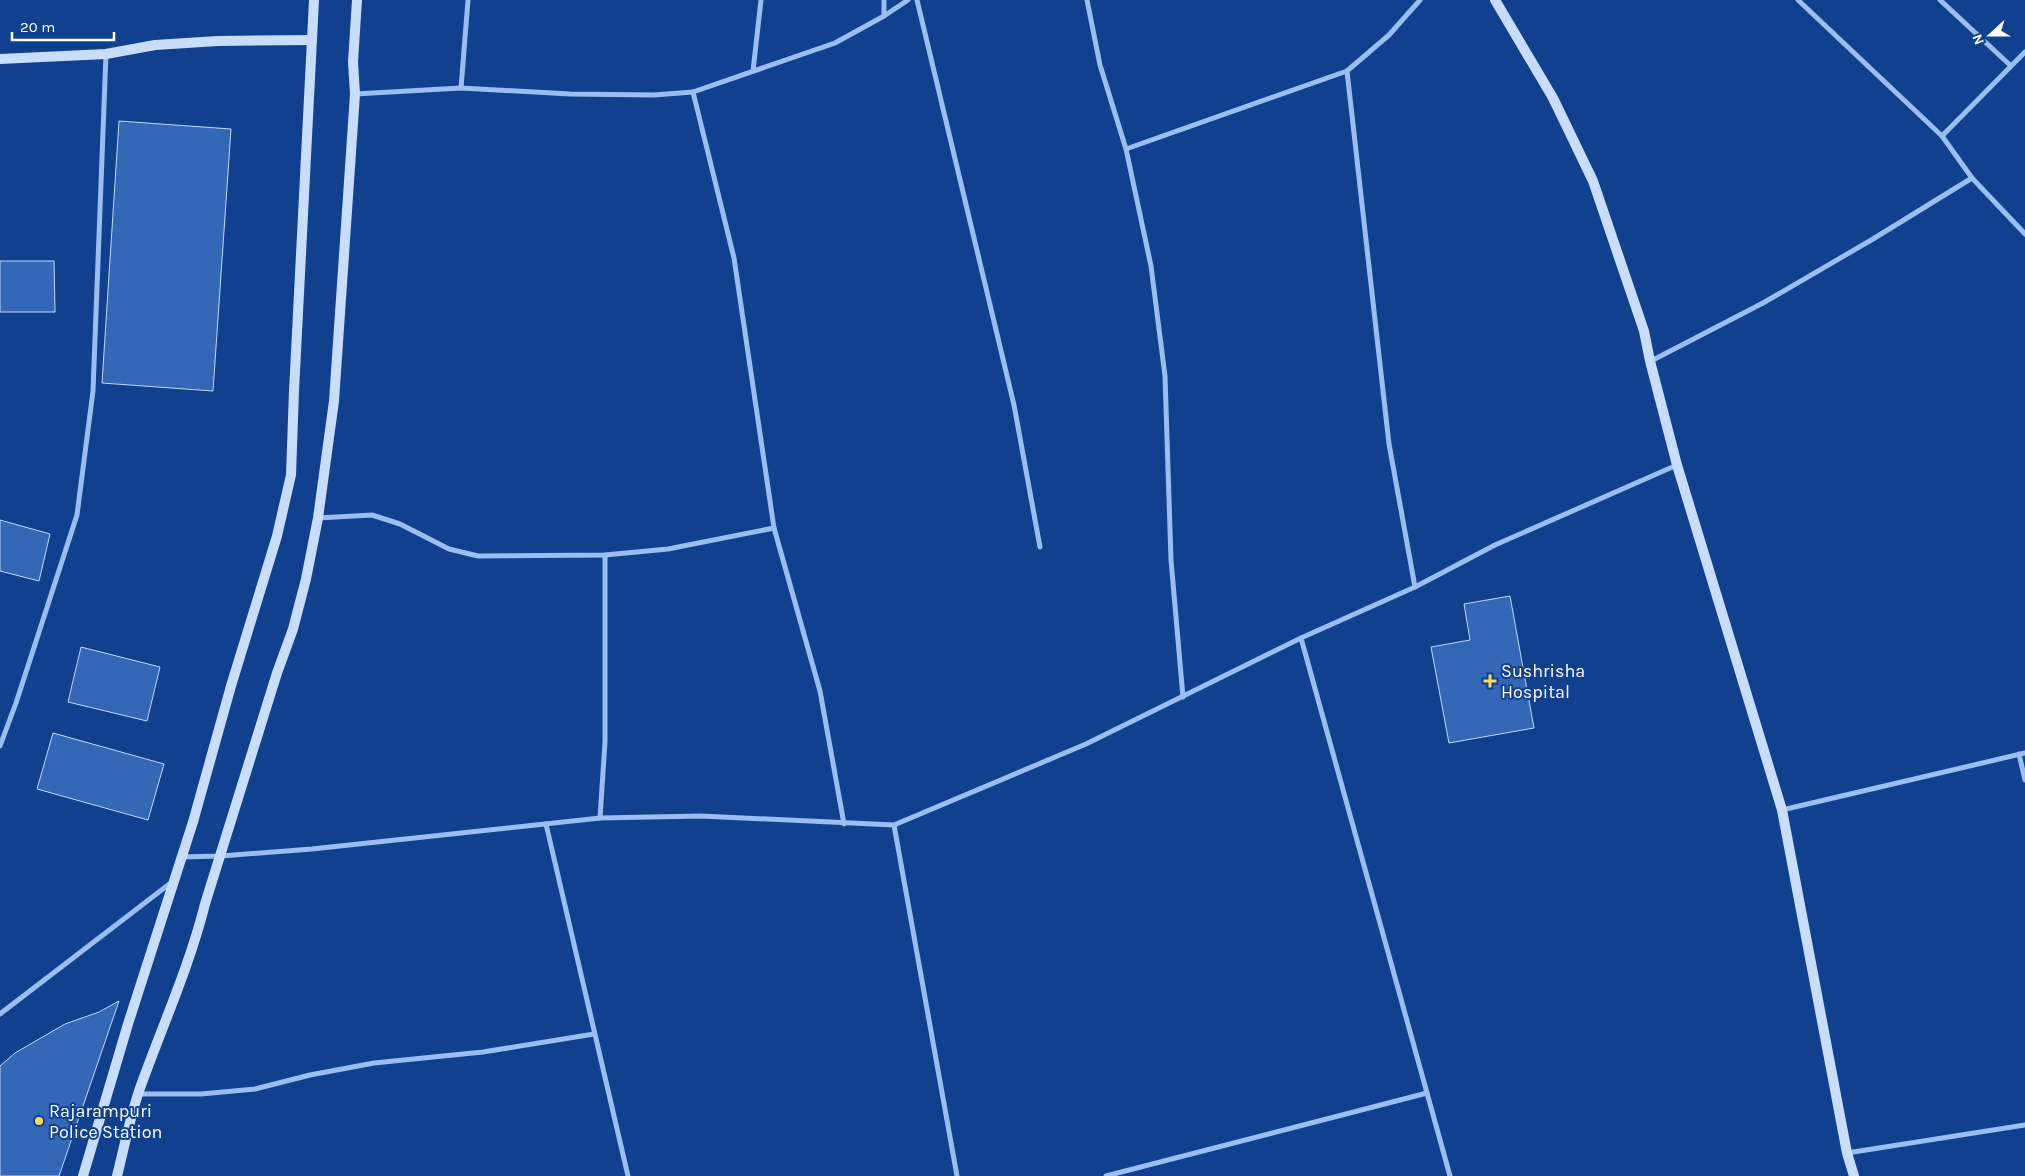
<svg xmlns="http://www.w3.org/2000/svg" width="2025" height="1176" viewBox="0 0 2025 1176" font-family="Karla,sans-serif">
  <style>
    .building { fill: #3467b5; stroke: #c1d9fd }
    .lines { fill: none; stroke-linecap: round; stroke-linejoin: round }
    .street { stroke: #9abdf2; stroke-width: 5 }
    .secondary { stroke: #c8dcfc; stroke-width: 10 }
    .poi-dot { fill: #ffd95b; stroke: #11418e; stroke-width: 2 }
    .labels { text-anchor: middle; stroke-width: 4; stroke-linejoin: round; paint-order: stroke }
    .poi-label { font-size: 18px; fill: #fff; stroke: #11418e; text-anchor: start }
  </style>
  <rect width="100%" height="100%" fill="#11418e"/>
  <g class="building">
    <path d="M119 121 231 129 213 391 102 383Z"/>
    <path d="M0 261H54L55 312H0Z"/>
    <path d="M0 520 50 534 39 581 0 571Z"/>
    <path d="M1510 596 1534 728 1449 743 1431 647 1470 640 1464 604Z"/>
    <path d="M81 647 160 667 147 721 68 702Z"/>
    <path d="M53 733 164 764 148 820 37 789Z"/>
    <path d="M119 1001 59 1176H0V1066L15 1053 65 1024 99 1012Z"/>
  </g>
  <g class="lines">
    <g class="street">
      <path d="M917 0 1014 405 1040 547"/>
      <path d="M1087 0 1100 65 1126 149 1151 266 1165 376 1171 560 1183 697"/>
      <path d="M1798 0 1942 136 1972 178 2025 234"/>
      <path d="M1940 0 2011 66"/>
      <path d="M884 16V0"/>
      <path d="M753 71 761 0"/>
      <path d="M1347 71 1389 444 1415 587"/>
      <path d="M461 88 468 0"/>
      <path d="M693 92 734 258 774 528 820 691 844 824"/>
      <path d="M355 94 461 88 570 94 654 95 693 92 835 43 884 16 908 0"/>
      <path d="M1942 136 2025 52"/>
      <path d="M1126 149 1347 71 1389 35 1420 0"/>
      <path d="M1651 361 1763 303 1873 239 1972 178"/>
      <path d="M318 518 372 515 400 524 449 549 478 556 605 555 668 549 774 528"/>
      <path d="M1301 638 1450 1176"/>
      <path d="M0 746 16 703 77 515 93 391 106 54"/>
      <path d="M2019 754 2025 780"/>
      <path d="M1782 810 2025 753"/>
      <path d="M600 818 605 742V555"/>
      <path d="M546 824 628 1176"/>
      <path d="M894 825 957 1176"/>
      <path d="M182 857 221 856 312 849 600 818 701 816 894 825 1086 744 1301 638 1415 587 1495 545 1677 465"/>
      <path d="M0 1014 172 882"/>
      <path d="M138 1094H201L255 1089 310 1075 374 1063 483 1052 594 1034"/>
      <path d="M1847 1153 2025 1125"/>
      <path d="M1106 1176 1427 1093"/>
    </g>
    <g class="secondary">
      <path d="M1495 0 1553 98 1593 181 1644 331 1650 361 1677 465 1782 810 1847 1153 1854 1176"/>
      <path d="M0 59 106 54 155 45 218 41 312 40"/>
      <path d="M83 1176 128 1024 193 822 231 686 277 536 291 475 294 391 314 0"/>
      <path d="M117 1176C124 1148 130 1118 139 1091 161 1029 189 968 205 904L277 673 293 629 306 579 318 518 334 401 355 94 353 62 357 0"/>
    </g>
  </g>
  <g class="poi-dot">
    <path d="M1487.5 673.5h5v5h5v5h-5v5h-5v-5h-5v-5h5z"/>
    <circle cx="39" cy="1121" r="5"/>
  </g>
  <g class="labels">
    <g class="poi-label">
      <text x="1501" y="677">Sushrisha<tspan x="1501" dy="21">Hospital</tspan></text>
      <text x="49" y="1117">Rajarampuri<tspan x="49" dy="21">Police Station</tspan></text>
    </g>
  </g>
  <g transform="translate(1990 35) rotate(249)" stroke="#11418e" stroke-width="4" paint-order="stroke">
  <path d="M0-4L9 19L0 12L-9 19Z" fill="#ffffff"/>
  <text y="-8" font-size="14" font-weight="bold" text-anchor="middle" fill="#ffffff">N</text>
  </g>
  <path d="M12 32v8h102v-8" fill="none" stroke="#ffffff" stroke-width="2.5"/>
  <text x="20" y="32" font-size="15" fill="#ffffff" stroke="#11418e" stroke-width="4" paint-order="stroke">20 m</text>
</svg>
